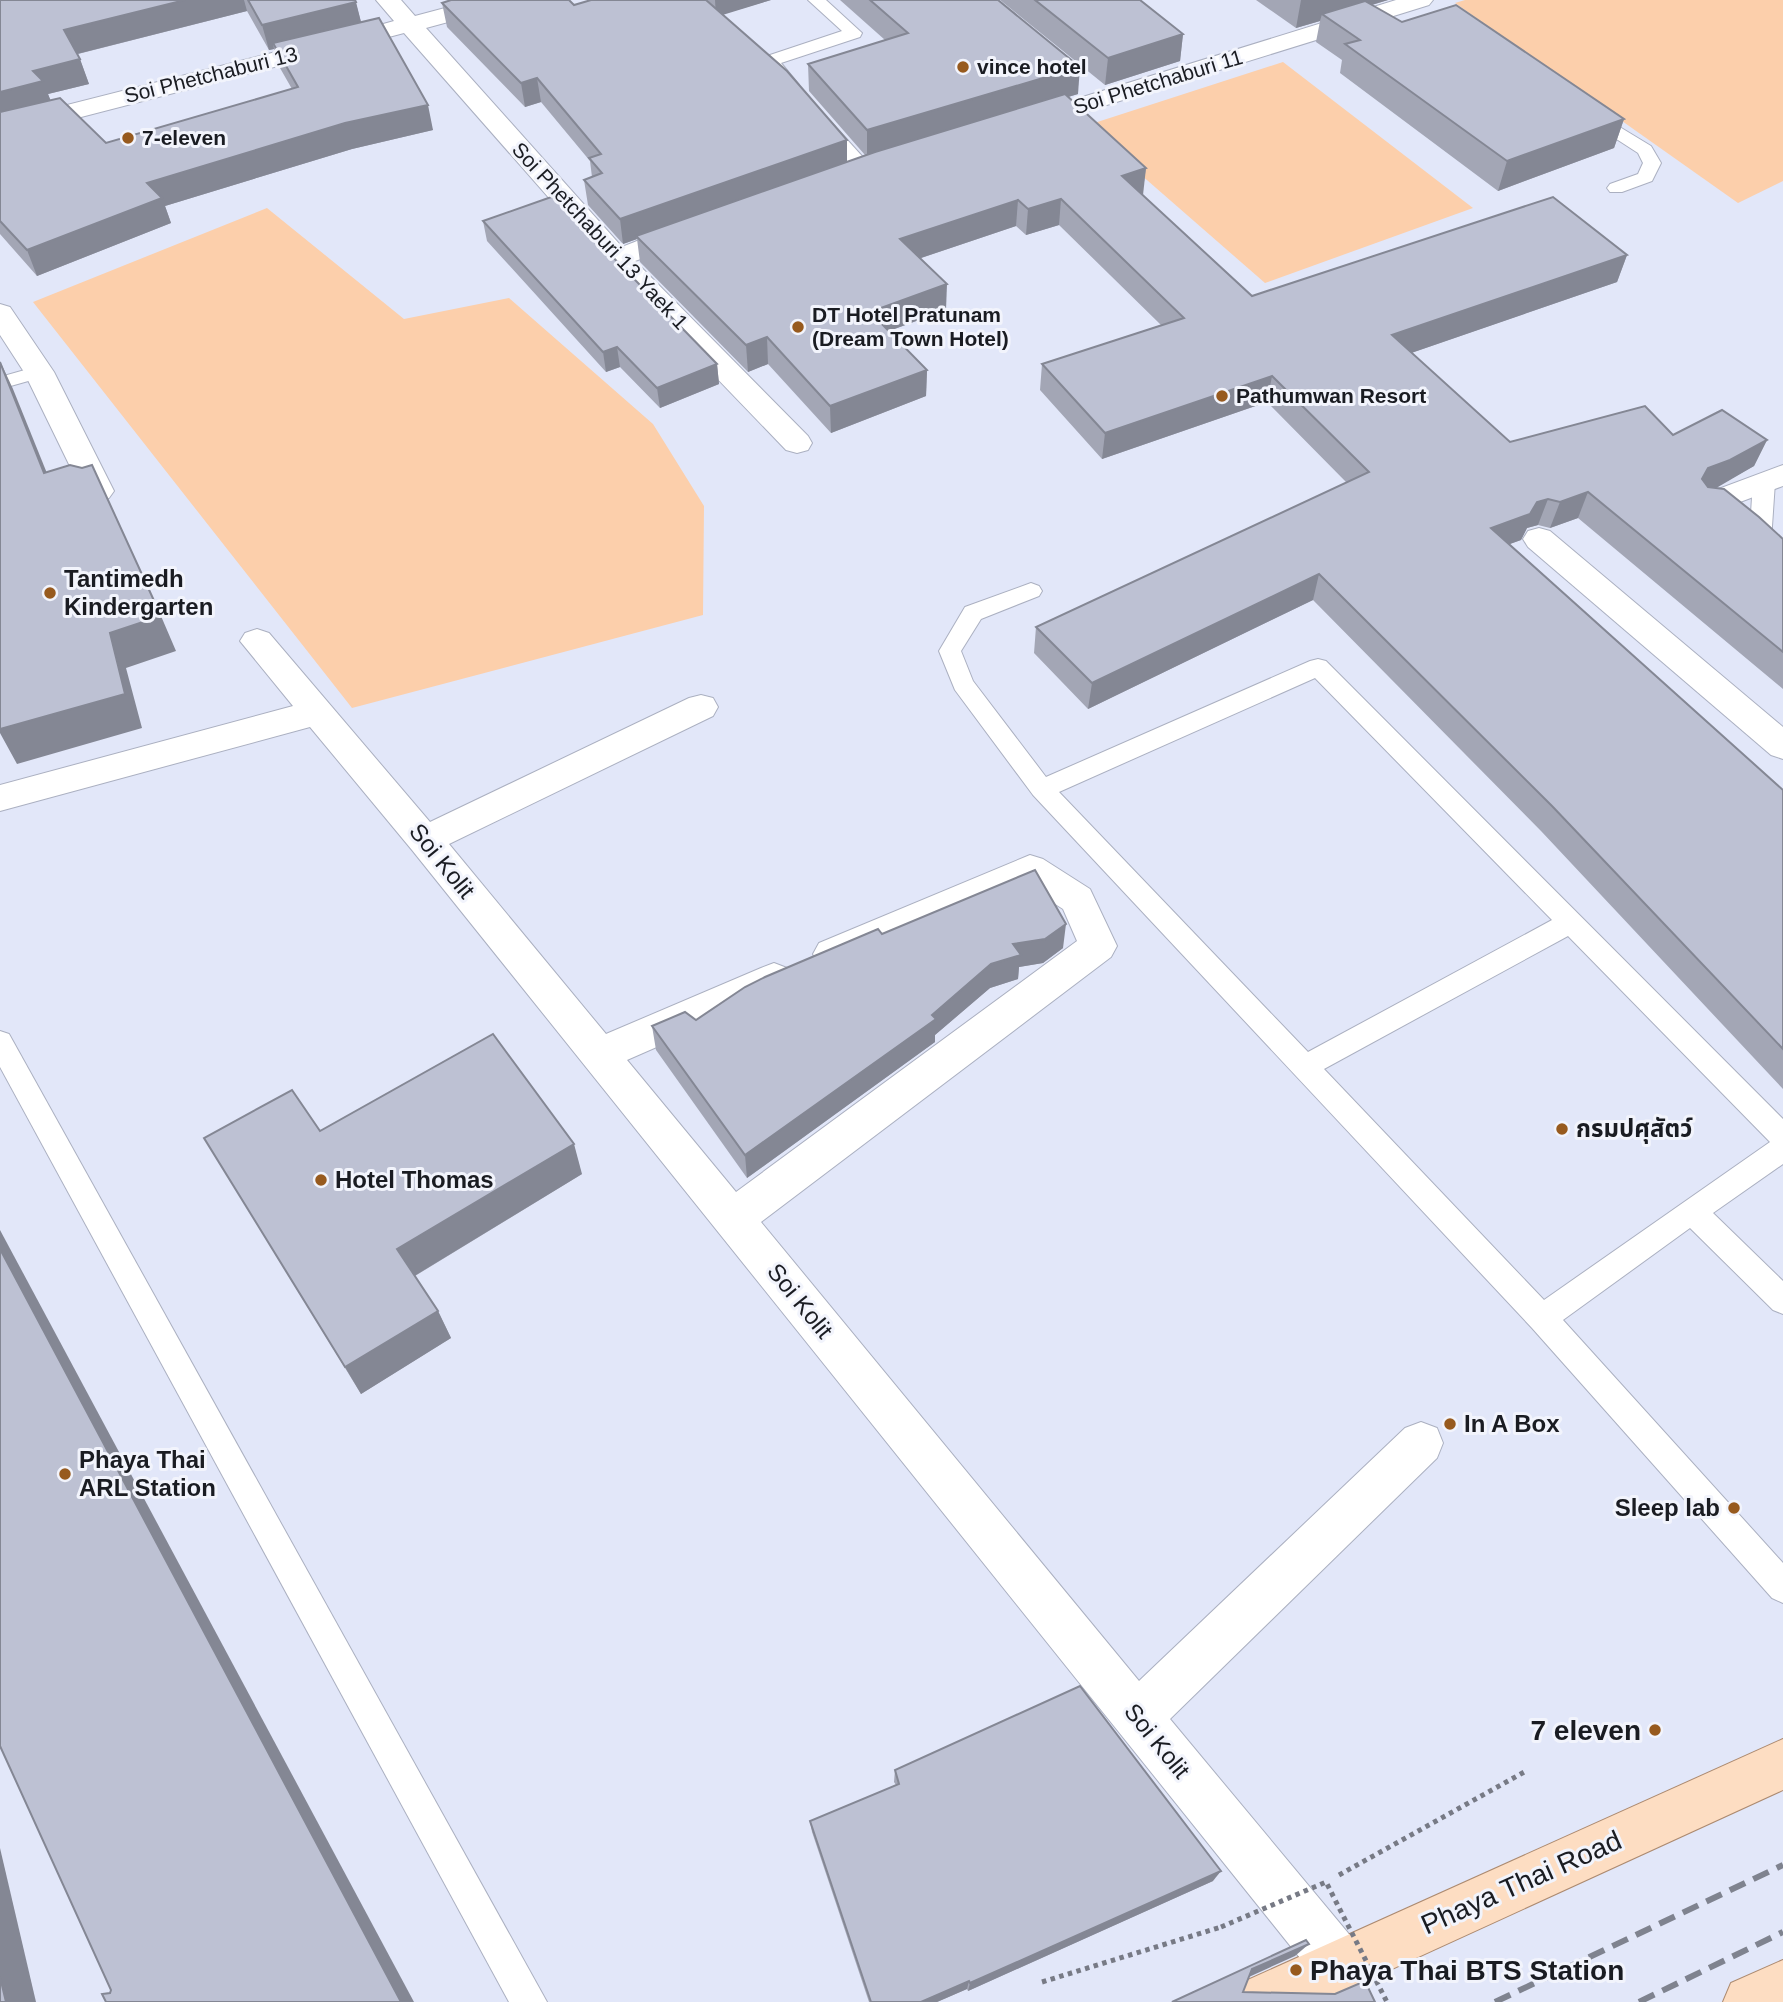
<svg xmlns="http://www.w3.org/2000/svg" width="1783" height="2002" viewBox="0 0 1783 2002" font-family="Arial,'Noto Sans Thai',sans-serif">
  <style>
    .green { fill: #fccfab }
    .lines { fill: none; stroke-linecap: round; stroke-linejoin: round }
    .service-casing { stroke: #abb0c1; stroke-width: 2 }
    .minor-casing { stroke: #abb0c1; stroke-width: 2 }
    .primary-casing { stroke: #ac8a70; stroke-width: 2 }
    .path { stroke: #777a85; stroke-width: 5; stroke-dasharray: 4.5 4.5; stroke-linecap: butt }
    .service { fill: #fff; fill-rule: evenodd }
    .minor { fill: #fff; fill-rule: evenodd }
    .primary { fill: #fdddc2; fill-rule: evenodd }
    .rail { stroke: #7f838f; stroke-width: 6; stroke-dasharray: 17 9; stroke-linecap: butt }
    .path-bridge { stroke: #777a85; stroke-width: 5; stroke-dasharray: 4.5 4.5; stroke-linecap: butt }
    .wall { fill: #a3a6b5; fill-rule: evenodd }
    .shaded-wall { fill: #848794 }
    .building { fill: #bdc1d3; stroke: #848794; stroke-width: 2 }
    .poi-dot { fill: #975a1e; stroke: #f2f4fc; stroke-width: 2.5 }
    .labels { text-anchor: middle; stroke-width: 6; stroke-linejoin: round; paint-order: stroke }
    .far-poi-label { font-size: 21px; font-weight: bold; fill: #1a1c22; stroke: #f2f4fc; text-anchor: start }
    .far-street-label { font-size: 21px; fill: #1a1c22; stroke: #f2f4fc }
    .poi-label { font-size: 24px; font-weight: bold; fill: #1a1c22; stroke: #f2f4fc; text-anchor: start }
    .street-label { font-size: 24px; fill: #1a1c22; stroke: #f2f4fc }
    .near-poi-label { font-size: 28px; font-weight: bold; fill: #1a1c22; stroke: #f2f4fc; text-anchor: end }
    .near-street-label { font-size: 28px; fill: #1a1c22; stroke: #f2f4fc }
  </style>
  <rect width="100%" height="100%" fill="#e2e7f9"/>
  <g class="green">
    <path d="M1465 0H1783V181L1738 203 1455 3Z"/>
    <path d="M1283 62 1473 208 1265 283 1085 126Z"/>
    <path d="M267 208 404 319 509 298 653 424 704 506 703 615 352 708 33 302Z"/>
  </g>
  <g class="lines">
    <g class="service-casing">
      <g id="service">
        <path d="M808 0H826L862 33 860 37 781 63 799 85 790 90 784 89 764 65 762 61 764 57 842 31Z"/>
        <path d="M1590 109 1651 146 1661 163 1652 181 1622 192H1610L1607 188 1610 184 1638 174 1643 163 1638 153 1584 118 1581 114Z"/>
        <path d="M824 120 830 121 871 166 874 170 871 174H859L818 129 815 125 818 121Z"/>
        <path d="M39 366 46 368 49 372 46 376 0 389V377Z"/>
        <path d="M1764 475 1771 477 1775 482 1771 541 1783 551V569L1775 567 1749 544 1753 482 1757 477Z"/>
        <path d="M1031 583 1039 586 1042 591 1039 596 981 619 961 651 973 681 1046 777 1310 661 1318 659 1326 661 1783 1119V1164L1713 1213 1783 1281V1314L1773 1310 1690 1228 1563 1320 1783 1563V1603L1772 1598 1532 1328 1033 795 955 690 939 651 965 607ZM1315 678 1552 920 1308 1052 1059 792ZM1568 936 1770 1142 1544 1300 1324 1069Z"/>
        <path d="M0 1031 9 1034 547 2002H509L0 1067Z"/>
      </g>
    </g>
    <g class="minor-casing">
      <g id="minor">
        <path d="M376 0H401L415 16 475 0H515L511 5 426 28 622 247C644 239 675 222 698 227L702 233 698 239 635 261 808 436 812 443 808 450 797 453 786 450 607 264 404 33 385 38 376 36 373 31 376 26 394 21Z"/>
        <path d="M1396 0H1433L1429 5 1036 127 1027 130 1018 127 1014 122 1018 117Z"/>
        <path d="M327 39 336 41 339 46 336 51 0 138V122Z"/>
        <path d="M0 304 10 307 54 372 114 491 109 498 98 501 87 498 82 491 24 372 0 335Z"/>
        <path d="M1783 465V486L1708 514 1697 511 1692 504 1697 497Z"/>
        <path d="M1539 528 1550 531 1783 727V759L1771 755 1528 547 1523 539 1528 531Z"/>
        <path d="M257 629 269 633 430 822 689 698 701 695 713 698 718 707 713 716 449 844 606 1034 761 968 774 963 787 968 793 979 787 990 627 1060 736 1192 1077 941 1063 909 1027 886 832 969 819 965 813 954 819 943 1030 855 1043 859 1090 889 1117 946 1111 957 761 1222 1139 1681 1405 1428 1421 1422 1437 1428 1443 1443 1437 1458 1170 1719 1358 1945 1365 1964 1358 1983 1339 1990 1320 1983 412 850 310 727 0 811V785L293 706 240 641 245 633Z"/>
      </g>
    </g>
    <g class="primary-casing">
      <g id="primary">
        <path d="M1783 1739V1790L1320 2002H1233L1241 1983Z"/>
        <path d="M1783 1960V2002H1723L1731 1983Z"/>
      </g>
    </g>
    <g class="path">
      <path d="M1339 1875 1526 1771"/>
      <path d="M1042 1982 1221 1927"/>
    </g>
    <use href="#service" class="service"/>
    <use href="#minor" class="minor"/>
    <use href="#primary" class="primary"/>
    <g class="rail">
      <path d="M1495 2002 1783 1865"/>
      <path d="M1639 2002 1783 1932"/>
    </g>
    <path class="path-bridge" d="M1221 1927 1326 1882 1387 2002"/>
  </g>
  <g class="wall">
    <path d="M0 0H355L361 22 433 130 352 149 165 206 171 223 37 276 0 234ZM247 11 269 50 274 49 280 68 292 89 106 143 50 100 48 94 89 84 78 54Z"/>
    <path d="M591 0H771L723 14 847 162 865 155 809 91 808 64 885 40 840 0H998L1078 94 1068 97 1146 168 1142 195 1252 296 1627 255 1617 282 1411 353 1510 442 1673 435 1767 440 1754 466 1714 488 1783 539V689L1578 518 1550 528 1538 525 1527 528 1521 540 1509 544 1783 790V1089L1541 831 1313 600 1088 709 1034 653 1036 627 1347 483 1267 402 1102 459 1040 390 1042 364 1161 325 1059 225 1026 235 1016 226 921 258 946 310 889 331 927 370 926 396 831 433 768 364 748 372 640 262 637 239 623 244 588 205 584 180 592 177 590 161 541 102 525 107 447 27 442 3 574 5Z"/>
    <path d="M1000 0H1140L1183 34 1180 61 1105 85Z"/>
    <path d="M1256 0H1388L1372 5 1402 22 1624 119 1614 148 1498 191 1340 73 1342 60 1316 42 1320 21 1296 28Z"/>
    <path d="M483 221 602 246 717 364 719 384 660 408 620 367 606 372 487 241Z"/>
    <path d="M882 934 1063 948 1043 963 1019 967 1018 979 990 988 935 1035V1042L747 1178 656 1050 652 1026 696 1020Z"/>
    <path d="M320 1131 582 1174 415 1276 438 1311 451 1338 361 1394 204 1138Z"/>
    <path d="M895 1770 1213 1881 968 1991 967 1989 937 2002H869L812 1832 810 1821 896 1785 894 1782Z"/>
  </g>
  <g class="shaded-wall">
    <path d="M185 0H244L247 11 73 55 64 30Z"/>
    <path d="M715 0H771L716 17Z"/>
    <path d="M1301 0H1388L1328 18 1322 14 1320 21 1296 28Z"/>
    <path d="M356 2 362 26 273 43 274 49 269 50 262 25Z"/>
    <path d="M1183 34 1180 61 1105 85 1108 58Z"/>
    <path d="M80 59 89 84 48 94 53 106 0 119V92L33 71Z"/>
    <path d="M1080 67 1078 94 867 158V130Z"/>
    <path d="M537 78 541 102 525 107 521 83Z"/>
    <path d="M428 105 433 130 352 149 165 206 171 223 37 276 27 250 147 183 345 123Z"/>
    <path d="M1624 119 1614 148 1498 191 1507 161Z"/>
    <path d="M847 140V164L636 236 637 239 623 244 620 219Z"/>
    <path d="M1146 168 1143 195 1119 202 1122 176Z"/>
    <path d="M1061 199 1059 225 1026 235 1028 209Z"/>
    <path d="M1018 200 1016 226 900 265V239Z"/>
    <path d="M1627 255 1617 282 1385 362 1392 335Z"/>
    <path d="M947 284 946 310 870 338V312Z"/>
    <path d="M767 337 768 364 748 372 746 345Z"/>
    <path d="M617 347 620 367 606 372 603 352Z"/>
    <path d="M0 361 13 389 61 508 44 473Z"/>
    <path d="M717 364 719 384 660 408 657 388Z"/>
    <path d="M927 370 926 396 831 433 830 406Z"/>
    <path d="M1272 376 1267 402 1102 459 1105 433Z"/>
    <path d="M1767 440 1754 466 1718 487 1696 495 1702 479 1708 468Z"/>
    <path d="M1588 492 1578 518 1550 528 1560 502Z"/>
    <path d="M1548 499 1538 525 1527 528 1521 540 1483 554 1491 528 1537 502Z"/>
    <path d="M1319 574 1313 600 1088 709 1092 683Z"/>
    <path d="M161 616 176 651 126 668 142 728 17 764 0 733V729L110 633Z"/>
    <path d="M1066 924 1063 948 1043 963 1019 967 1018 979 990 988 935 1035V1042L747 1178 745 1155 932 1015 1013 944Z"/>
    <path d="M574 1144 582 1174 411 1278 397 1249Z"/>
    <path d="M0 1230 414 2002H401L0 1249Z"/>
    <path d="M438 1311 451 1338 361 1394 345 1367Z"/>
    <path d="M0 1848 36 2002H6L0 1977Z"/>
    <path d="M1221 1871 1213 1881 968 1991 970 1983Z"/>
    <path d="M1309 1944 1295 1956 1240 1981 1252 1969Z"/>
    <path d="M969 1981 967 1989 937 2002H921Z"/>
  </g>
  <g class="building">
    <path d="M0 0H185L64 30 80 59 33 71 43 81 0 92Z"/>
    <path d="M248 0H355L356 2 262 25Z"/>
    <path d="M451 0H569L574 5 591 0H706L787 71 847 140 620 219 584 180 602 173 589 158 601 154 537 78 521 83 442 3Z"/>
    <path d="M870 0H998L1080 67 867 130 808 64 908 33Z"/>
    <path d="M1035 0H1140L1183 34 1108 58Z"/>
    <path d="M1365 1 1402 22 1456 5 1624 119 1507 161 1345 44 1360 40 1322 14Z"/>
    <path d="M379 18 428 105 345 123 147 183 162 198 27 250 0 221V112L60 98 106 143 298 87 273 43Z"/>
    <path d="M1065 94 1146 168 1122 176 1252 296 1553 197 1627 255 1392 335 1510 442 1645 406 1673 435 1722 410 1767 440 1730 460 1708 468 1702 479 1708 487 1724 489 1759 517 1783 539V652L1588 492 1560 502 1548 499 1537 502 1530 514 1491 528 1783 790V1049L1552 806 1319 574 1092 683 1036 627 1369 472 1272 376 1105 433 1042 364 1184 318 1061 199 1028 209 1018 200 900 239 947 284 870 312 927 370 830 406 767 337 746 345 636 236 875 152Z"/>
    <path d="M557 195 602 246 717 364 657 388 617 347 603 352 483 221Z"/>
    <path d="M0 362 44 473 70 465 82 468 92 465 161 616 110 633 125 694 0 729Z"/>
    <path d="M1035 870 1066 924 1045 939 1013 944 1021 955 991 964 932 1015 936 1019 745 1155 652 1026 685 1012 696 1020 745 987 765 977 878 929 882 934Z"/>
    <path d="M493 1034 574 1144 397 1249 438 1311 345 1367 204 1138 292 1090 320 1131Z"/>
    <path d="M0 1249 401 2002H106L102 1994 110 1993 111 1990 0 1746Z"/>
    <path d="M1080 1686 1221 1871 970 1983 969 1981 921 2002H871L810 1821 899 1784 895 1770Z"/>
    <path d="M1306 1940 1309 1944 1252 1969 1243 1992 1335 1994 1365 1981 1375 2002H1172Z"/>
    <path d="M0 1977 6 2002H0Z"/>
  </g>
  <g class="poi-dot">
    <circle cx="963" cy="67" r="7"/>
    <circle cx="128" cy="138" r="7"/>
    <circle cx="798" cy="327" r="7"/>
    <circle cx="1222" cy="396" r="7"/>
    <circle cx="50" cy="593" r="7"/>
    <circle cx="1562" cy="1129" r="7"/>
    <circle cx="321" cy="1180" r="7"/>
    <circle cx="1450" cy="1424" r="7"/>
    <circle cx="65" cy="1474" r="7"/>
    <circle cx="1734" cy="1508" r="7"/>
    <circle cx="1655" cy="1730" r="7"/>
    <circle cx="1296" cy="1970" r="7"/>
  </g>
  <g class="labels">
    <g class="far-poi-label">
      <text x="977" y="74">vince hotel</text>
      <text x="142" y="145">7-eleven</text>
      <text x="812" y="322">DT Hotel Pratunam<tspan x="812" dy="24">(Dream Town Hotel)</tspan></text>
      <text x="1236" y="403">Pathumwan Resort</text>
    </g>
    <g class="far-street-label">
      <text transform="translate(211 75) rotate(-14)" y="7">Soi Phetchaburi 13</text>
      <text transform="translate(1158 82) rotate(-17)" y="7">Soi Phetchaburi 11</text>
      <text transform="translate(600 236) rotate(47)" y="7">Soi Phetchaburi 13 Yaek 1</text>
    </g>
    <g class="poi-label">
      <text x="64" y="587">Tantimedh<tspan x="64" dy="28">Kindergarten</tspan></text>
      <text x="1576" y="1137">กรมปศุสัตว์</text>
      <text x="335" y="1188">Hotel Thomas</text>
      <text x="1464" y="1432">In A Box</text>
      <text x="79" y="1468">Phaya Thai<tspan x="79" dy="28">ARL Station</tspan></text>
      <text x="1720" y="1516" text-anchor="end">Sleep lab</text>
    </g>
    <g class="street-label">
      <text transform="translate(442 861) rotate(51)" y="8">Soi Kolit</text>
      <text transform="translate(800 1301) rotate(51)" y="8">Soi Kolit</text>
      <text transform="translate(1157 1741) rotate(51)" y="8">Soi Kolit</text>
    </g>
    <g class="near-poi-label">
      <text x="1641" y="1740">7 eleven</text>
      <text x="1310" y="1980" text-anchor="start">Phaya Thai BTS Station</text>
    </g>
    <g class="near-street-label">
      <text transform="translate(1521 1882) rotate(-24)" y="10">Phaya Thai Road</text>
    </g>
  </g>
</svg>
